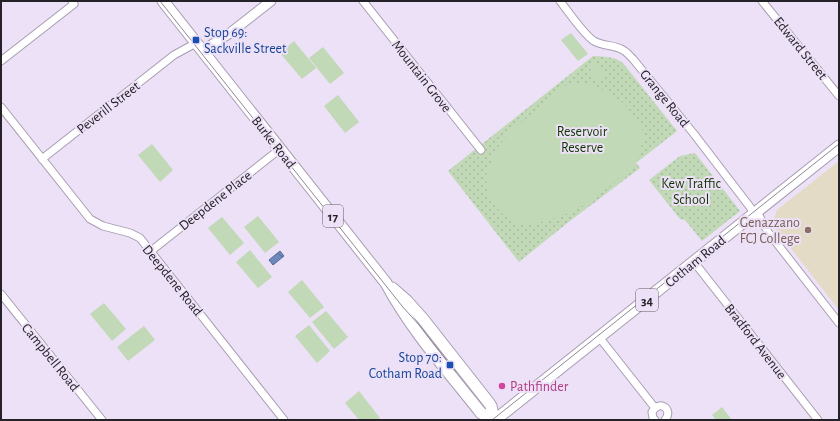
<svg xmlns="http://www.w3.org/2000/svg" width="840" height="421" viewBox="0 0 840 421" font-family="'Alegreya Sans',sans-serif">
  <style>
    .education { fill: #e4dbc6 }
    .grass { fill: url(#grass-dots) }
    .pitch { fill: #c1d9b7 }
    .water { fill: url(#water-waves); stroke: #576a91 }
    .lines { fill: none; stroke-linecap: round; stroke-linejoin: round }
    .minor-casing { stroke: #a89db1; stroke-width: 9 }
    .tertiary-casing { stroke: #a89db1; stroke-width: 11 }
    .primary-casing { stroke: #a89db1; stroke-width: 13 }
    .minor { stroke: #fff; stroke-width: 7 }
    .tertiary { stroke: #fff; stroke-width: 9 }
    .primary { stroke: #fff; stroke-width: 11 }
    .tram { stroke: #8f8897; stroke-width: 1 }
    .transit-dot { fill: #1a4fb4; stroke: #ece1f6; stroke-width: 1.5 }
    .education-dot { fill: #8d6e63; stroke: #ece1f6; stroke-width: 1.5 }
    .hotel-dot { fill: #d1479c; stroke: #ece1f6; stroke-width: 1.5 }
    .labels { text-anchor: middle; stroke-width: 4; stroke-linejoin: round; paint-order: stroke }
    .shield { fill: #ece1f6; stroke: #615b66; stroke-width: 1 }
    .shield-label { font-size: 13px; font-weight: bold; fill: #252129 }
    .transit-label { font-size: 14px; fill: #164399; stroke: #ece1f6; text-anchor: start }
    .street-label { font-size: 14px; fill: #252129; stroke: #ece1f6 }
    .park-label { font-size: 14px; fill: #113500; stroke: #ece1f6 }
    .education-label { font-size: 14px; fill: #785e54; stroke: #ece1f6; text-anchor: end }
    .hotel-label { font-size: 14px; fill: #b23c85; stroke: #ece1f6; text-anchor: start }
  </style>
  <defs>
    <pattern id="grass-dots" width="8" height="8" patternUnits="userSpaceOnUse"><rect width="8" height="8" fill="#c1d9b7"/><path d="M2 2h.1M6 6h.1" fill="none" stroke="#a6ba9d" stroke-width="1.8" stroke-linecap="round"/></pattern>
    <pattern id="water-waves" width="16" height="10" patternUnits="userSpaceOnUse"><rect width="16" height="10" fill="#6d89bd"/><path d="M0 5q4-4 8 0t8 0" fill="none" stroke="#59709a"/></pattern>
  </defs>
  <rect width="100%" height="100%" fill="#ece1f6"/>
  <path class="education" d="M839 161V310L772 224 777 210Z"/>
  <g class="grass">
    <path d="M593 56C604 57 614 56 623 63L677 131 636 163 640 168 566 224 519 262 448 171Z"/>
    <path d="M695 153 740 211 702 241 685 220 680 219 649 180 680 156Z"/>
  </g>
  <g class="pitch">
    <path d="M571 33 588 54 578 61 561 40Z"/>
    <path d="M294 41 316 68 302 79 280 53Z"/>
    <path d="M323 47 344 73 330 84 309 58Z"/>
    <path d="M594 64 606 72 599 82 588 74Z"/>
    <path d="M569 83 596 86 625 104 645 134 638 160 608 188 586 204 562 216 531 225 515 223 500 212 487 197 486 175 497 148 512 130Z"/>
    <path d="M338 95 359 122 345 133 324 106Z"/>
    <path d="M152 144 173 170 160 182 138 155Z"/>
    <path d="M258 216 279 242 265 253 244 227Z"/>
    <path d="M222 217 244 243 230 255 208 228Z"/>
    <path d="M250 250 272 277 258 288 236 262Z"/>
    <path d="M302 280 324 307 310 318 288 292Z"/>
    <path d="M104 303 126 329 112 341 90 314Z"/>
    <path d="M326 311 348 337 334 349 312 322Z"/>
    <path d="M309 325 330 351 317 363 295 336Z"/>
    <path d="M144 326 155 340 128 361 117 347Z"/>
    <path d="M359 391 380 418 378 420H359L345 403Z"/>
    <path d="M722 407 732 420H716L712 415Z"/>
  </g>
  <path class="water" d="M280 251 284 256 273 265 269 260Z"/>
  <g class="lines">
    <g class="minor-casing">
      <g id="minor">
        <path d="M363 1 481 150"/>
        <path d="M560 1C568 11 584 35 594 41 603 46 613 45 621 49 626 51 629 55 633 59L694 134 750 207 754 214"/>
        <path d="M762 1 839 96"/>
        <path d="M1 61 74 4 72 1"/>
        <path d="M1 107 90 219 103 226 130 233 140 238 284 420"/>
        <path d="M42 159 174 55 196 43"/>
        <path d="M757 212 768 232 839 323"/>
        <path d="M151 251 280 149"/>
        <path d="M694 262 818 420"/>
        <path d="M1 294 102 420"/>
        <path d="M599 337 655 408"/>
        <path d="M655 420 653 418 652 412C659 399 674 409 665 420"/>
      </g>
    </g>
    <g class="tertiary-casing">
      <path id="tertiary" d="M202 51 230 33 271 1"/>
    </g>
    <g class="primary-casing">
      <g id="primary">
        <path d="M163 1 386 283C411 330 448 371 481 413L493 420"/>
        <path d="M392 288 407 301 423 319 489 403 491 406 494 420"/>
        <path d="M495 420 839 146"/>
      </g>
    </g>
    <use href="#minor" class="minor"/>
    <use href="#tertiary" class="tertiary"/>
    <use href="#primary" class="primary"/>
    <g class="tram">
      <path d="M160 1 402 306 419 325 456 372"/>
      <path d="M492 420 839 144"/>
    </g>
  </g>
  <g class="transit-dot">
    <rect x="192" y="36" width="8" height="8" rx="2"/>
    <rect x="446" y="361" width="8" height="8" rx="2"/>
  </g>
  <circle class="education-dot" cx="808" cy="230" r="4"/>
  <circle class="hotel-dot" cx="502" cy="386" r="4"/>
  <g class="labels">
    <g class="shield">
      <rect x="323" y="205" width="20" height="22" rx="3"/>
      <rect x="636" y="289" width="22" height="22" rx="3"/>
    </g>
    <g class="shield-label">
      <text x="333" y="221">17</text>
      <text x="647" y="305">34</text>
    </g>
    <g class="transit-label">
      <text x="204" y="37">Stop 69:<tspan x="204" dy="16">Sackville Street</tspan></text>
      <text x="442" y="362" text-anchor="end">Stop 70:<tspan x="442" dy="16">Cotham Road</tspan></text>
    </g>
    <g class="street-label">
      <text transform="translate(801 48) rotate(51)" y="5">Edward Street</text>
      <text transform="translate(422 76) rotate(52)" y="5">Mountain Grove</text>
      <text transform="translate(665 98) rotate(51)" y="5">Grange Road</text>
      <text transform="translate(108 107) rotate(-38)" y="5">Peverill Street</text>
      <text transform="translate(274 142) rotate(52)" y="5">Burke Road</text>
      <text transform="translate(215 200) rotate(-38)" y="5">Deepdene Place</text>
      <text transform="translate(695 261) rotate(-39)" y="5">Cotham Road</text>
      <text transform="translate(173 280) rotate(51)" y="5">Deepdene Road</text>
      <text transform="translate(756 341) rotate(52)" y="5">Bradford Avenue</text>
      <text transform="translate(51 357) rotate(51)" y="5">Campbell Road</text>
    </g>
    <g class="park-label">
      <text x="582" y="136">Reservoir<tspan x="582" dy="16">Reserve</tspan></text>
      <text x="691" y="188">Kew Traffic<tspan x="691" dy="16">School</tspan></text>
    </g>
    <g class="education-label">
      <text x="800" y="227">Genazzano<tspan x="800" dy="16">FCJ College</tspan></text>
    </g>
    <g class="hotel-label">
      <text x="510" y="391">Pathfinder</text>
    </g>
  </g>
  <rect width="840" height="421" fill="none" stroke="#252129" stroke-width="4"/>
</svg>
